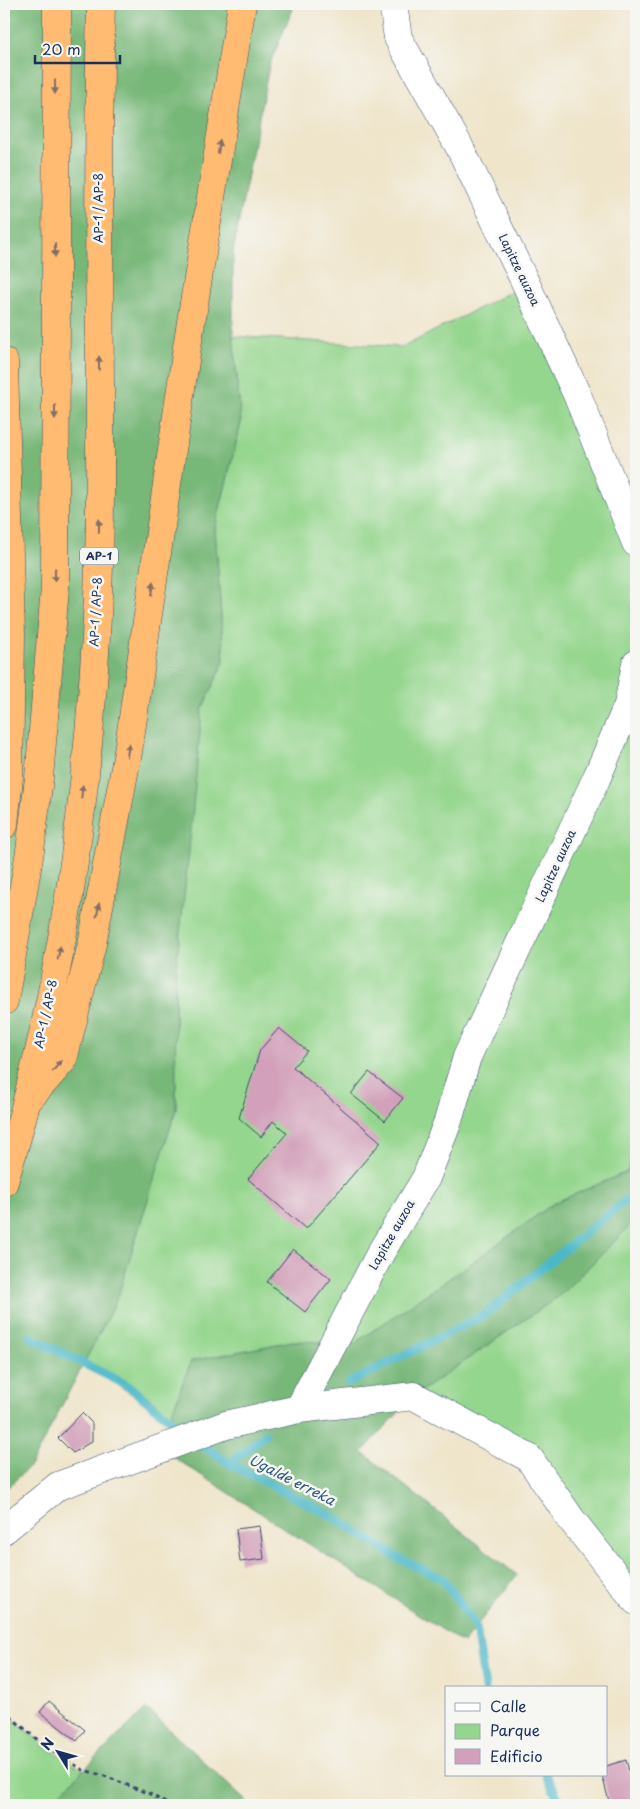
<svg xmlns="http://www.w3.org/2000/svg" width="640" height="1809" viewBox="0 0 640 1809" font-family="'Playpen Sans',sans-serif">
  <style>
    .green { fill: #94d68d; stroke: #588276 }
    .forest { fill: #77b778; stroke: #49736b }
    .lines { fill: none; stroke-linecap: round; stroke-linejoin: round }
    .stream { stroke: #4cb8c7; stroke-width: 9 }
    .building { fill: #d2a0ba }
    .street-casing { stroke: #3b4a6e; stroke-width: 29 }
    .highway-casing { stroke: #3b4a6e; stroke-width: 29 }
    .path { stroke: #3b4a6e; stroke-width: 3; stroke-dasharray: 4 4; stroke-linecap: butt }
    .street { stroke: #fff; stroke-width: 28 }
    .highway { stroke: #ffbb71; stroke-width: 28 }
    .oneway { fill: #826e67 }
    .labels { text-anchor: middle; stroke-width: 5; stroke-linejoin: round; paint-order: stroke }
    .shield { fill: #f6f6f2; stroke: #5d6b8a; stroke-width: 1 }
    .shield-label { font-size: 11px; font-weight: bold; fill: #1b2f5e }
    .street-label { font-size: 12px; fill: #1b2f5e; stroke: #f6f6f2 }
    .water-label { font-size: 14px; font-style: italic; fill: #2a587e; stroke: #f6f6f2 }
  </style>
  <rect width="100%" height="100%" fill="#f6f6f2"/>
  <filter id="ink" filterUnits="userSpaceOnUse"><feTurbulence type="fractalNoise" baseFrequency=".02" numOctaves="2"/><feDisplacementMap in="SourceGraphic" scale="10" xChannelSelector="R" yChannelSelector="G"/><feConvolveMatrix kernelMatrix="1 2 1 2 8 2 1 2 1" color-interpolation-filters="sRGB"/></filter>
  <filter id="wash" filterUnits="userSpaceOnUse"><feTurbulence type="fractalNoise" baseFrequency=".0096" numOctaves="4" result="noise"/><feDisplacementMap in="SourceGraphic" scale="20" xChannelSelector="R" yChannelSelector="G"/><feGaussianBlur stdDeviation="1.12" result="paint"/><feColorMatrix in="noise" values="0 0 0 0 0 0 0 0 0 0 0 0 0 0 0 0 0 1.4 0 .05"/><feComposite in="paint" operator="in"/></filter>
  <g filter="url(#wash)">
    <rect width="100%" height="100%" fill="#efe5cb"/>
    <g class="green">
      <path d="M526 284 636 545V1150L627 1172 554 1203 469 1265 355 1343 293 1341 191 1361 170 1419 84 1363 117 1299 176 1109 175 979 202 710 224 661 215 528 241 423 233 336 403 347Z"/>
      <path d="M636 1220V1610L529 1458 414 1396 559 1296Z"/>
      <path d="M4 1711 46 1747 83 1770 48 1805H4Z"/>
    </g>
    <g class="forest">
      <path d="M4 4H295L269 66 233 252V336L241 423 215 528 224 661 202 710 189 851 175 979 176 1109 117 1299 31 1465 4 1491Z"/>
      <path d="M636 1150V1220L559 1296 414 1396 362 1452 517 1575 463 1643 159 1448 191 1361 293 1341 355 1343 469 1265 554 1203 627 1172Z"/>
      <path d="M146 1708 250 1805H48Z"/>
    </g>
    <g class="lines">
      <g class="stream">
        <path d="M30 1337 127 1385 204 1446 230 1464 334 1517 398 1558 443 1579 476 1627 485 1688"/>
        <path d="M349 1383 484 1315 636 1192"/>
        <path d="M230 1464 265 1434"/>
        <path d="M546 1775 562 1805"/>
      </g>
    </g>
    <g id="blocks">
      <g class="building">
        <path d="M279 1028 307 1051 293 1067 381 1142 306 1229 248 1179 287 1133 273 1121 261 1137 239 1118 260 1050Z"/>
        <path d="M369 1072 403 1098 385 1121 351 1094Z"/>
        <path d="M293 1249 331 1279 305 1312 267 1282Z"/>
        <path d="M82 1413 92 1423V1441L73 1453 58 1438Z"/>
        <path d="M260 1526 264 1559 240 1562 236 1529Z"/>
        <path d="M49 1701 85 1730 77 1741 40 1712Z"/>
        <path d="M626 1760 636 1797V1805H610L602 1775H606V1766Z"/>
      </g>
    </g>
  </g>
  <g filter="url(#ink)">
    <use href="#blocks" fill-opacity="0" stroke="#3b4a6e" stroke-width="1"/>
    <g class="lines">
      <g class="street-casing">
        <g id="street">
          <path d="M393 4 398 38 459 146 526 284 578 397 636 543"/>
          <path d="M299 1409 381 1252 426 1178 448 1121 467 1057 597 777 628 705 636 664"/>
          <path d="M4 1530 58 1486 226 1425 299 1409 414 1396 529 1458 571 1519 636 1601"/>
        </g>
      </g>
      <g class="highway-casing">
        <g id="highway">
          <path d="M4 362 11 635 9 777 4 825"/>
          <path d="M4 1001 30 851 39 778 55 588 57 4"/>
          <path d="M28 1100 63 1060 92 944 128 752 187 347 242 4"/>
          <path d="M4 1182C62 992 90 793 98 595 101 525 100 455 100 386 99 258 98 131 101 4"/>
        </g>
      </g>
      <path class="path" d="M4 1711 46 1747 83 1770 102 1775 150 1794 169 1805"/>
      <use href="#street" class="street"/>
      <use href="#highway" class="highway"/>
    </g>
    <defs><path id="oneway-solid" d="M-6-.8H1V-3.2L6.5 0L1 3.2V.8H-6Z" transform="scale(1.25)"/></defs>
    <g class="oneway">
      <use href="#oneway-solid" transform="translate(55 87) rotate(90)"/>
      <use href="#oneway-solid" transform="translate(219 147) rotate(-81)"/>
      <use href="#oneway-solid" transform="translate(55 250) rotate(90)"/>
      <use href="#oneway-solid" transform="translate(99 363) rotate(-90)"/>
      <use href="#oneway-solid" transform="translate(55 412) rotate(90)"/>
      <use href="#oneway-solid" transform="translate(99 526) rotate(-89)"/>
      <use href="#oneway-solid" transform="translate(55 575) rotate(91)"/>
      <use href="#oneway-solid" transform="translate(152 589) rotate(-82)"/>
      <use href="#oneway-solid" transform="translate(128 750) rotate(-81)"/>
      <use href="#oneway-solid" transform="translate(82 792) rotate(-84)"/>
      <use href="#oneway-solid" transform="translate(98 910) rotate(-79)"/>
      <use href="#oneway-solid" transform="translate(59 953) rotate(-79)"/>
      <use href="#oneway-solid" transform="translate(57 1066) rotate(-50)"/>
    </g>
  </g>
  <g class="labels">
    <rect class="shield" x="80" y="547.5" width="38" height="17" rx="4"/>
    <g class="shield-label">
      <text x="99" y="560">AP-1</text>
    </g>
    <g class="street-label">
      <text transform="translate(99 208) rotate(-90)" y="4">AP-1 / AP-8</text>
      <text transform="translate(519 270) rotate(64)" y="4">Lapitze auzoa</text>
      <text transform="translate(96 612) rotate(-87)" y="4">AP-1 / AP-8</text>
      <text transform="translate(556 866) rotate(-65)" y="4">Lapitze auzoa</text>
      <text transform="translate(46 1014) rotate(-78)" y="4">AP-1 / AP-8</text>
      <text transform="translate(392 1235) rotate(-60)" y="4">Lapitze auzoa</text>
    </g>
    <g class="water-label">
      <text transform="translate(292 1480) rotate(27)" y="5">Ugalde erreka</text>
    </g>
  </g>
  <rect width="640" height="1809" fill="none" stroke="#f6f6f2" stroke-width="20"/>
  <rect x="445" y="1686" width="162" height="90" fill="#f6f6f2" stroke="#9ea6b7"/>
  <rect x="455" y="1703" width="25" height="8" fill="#ffffff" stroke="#9ea6b7"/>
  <text x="490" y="1712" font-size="15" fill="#1b2f5e">Calle</text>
  <rect x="455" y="1724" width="25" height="15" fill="#94d68d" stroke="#9ea6b7"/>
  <text x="490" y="1736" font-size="15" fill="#1b2f5e">Parque</text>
  <rect x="455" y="1749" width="25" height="15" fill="#d2a0ba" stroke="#9ea6b7"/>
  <text x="490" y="1762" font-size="15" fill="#1b2f5e">Edificio</text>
  <g transform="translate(58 1752) rotate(307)" stroke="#f6f6f2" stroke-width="4" paint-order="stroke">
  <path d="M0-4L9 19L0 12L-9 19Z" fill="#1b2f5e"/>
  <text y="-8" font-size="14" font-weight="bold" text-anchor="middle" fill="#1b2f5e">N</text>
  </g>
  <path d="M35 55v8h85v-8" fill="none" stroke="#1b2f5e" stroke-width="2.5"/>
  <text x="42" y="55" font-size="15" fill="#1b2f5e" stroke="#f6f6f2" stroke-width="4" paint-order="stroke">20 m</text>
</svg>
